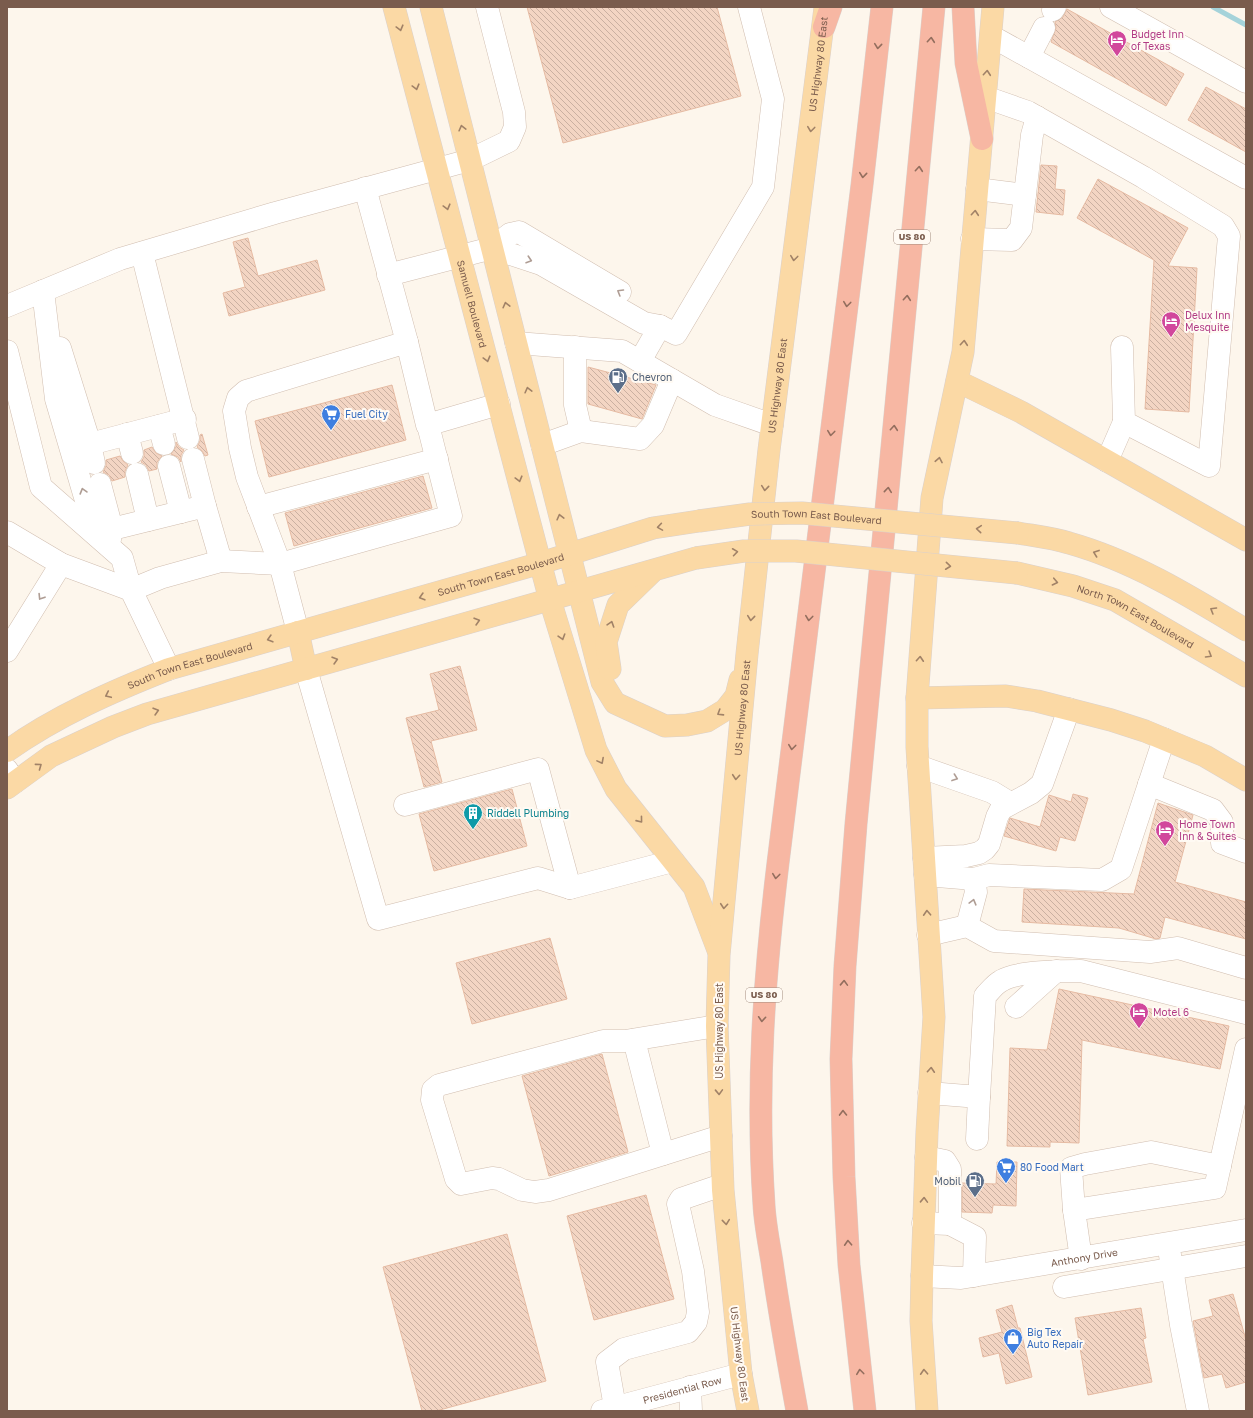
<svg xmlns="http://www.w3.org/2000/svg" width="1253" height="1418" viewBox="0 0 1253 1418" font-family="'Golos Text',sans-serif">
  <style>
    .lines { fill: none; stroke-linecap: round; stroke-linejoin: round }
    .stream { stroke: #a5d3da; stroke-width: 5 }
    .building { fill: url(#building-back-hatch); stroke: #e6bba3 }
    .minor-casing { stroke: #d1beb0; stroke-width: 23 }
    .major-casing { stroke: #dad1cd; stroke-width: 23 }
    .highway-casing { stroke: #dad1cd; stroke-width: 23 }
    .minor { stroke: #fff; stroke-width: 22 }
    .major { stroke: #fbd9a5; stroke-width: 22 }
    .highway { stroke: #f7b7a3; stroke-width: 22 }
    .major-bridge-casing { stroke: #dad1cd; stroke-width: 23; stroke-linecap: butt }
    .major-bridge { stroke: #fbd9a5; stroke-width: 22 }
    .oneway { stroke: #a18267 }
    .oneway2 { stroke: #936e5e }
    .oneway3 { stroke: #af9d94 }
    .labels { text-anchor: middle; stroke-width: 4; stroke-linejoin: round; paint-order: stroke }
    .shield { fill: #fffaf3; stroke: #a28b7f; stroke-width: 1 }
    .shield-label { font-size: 9px; font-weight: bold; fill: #7a5c4d }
    .hotel-label { font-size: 10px; fill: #b23c85; stroke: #fffaf3; text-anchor: start }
    .street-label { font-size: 10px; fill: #7a5c4d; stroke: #fffaf3 }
    .service-label { font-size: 10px; fill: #4e5e75; stroke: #fffaf3; text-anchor: start }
    .shop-label { font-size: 10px; fill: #366cbe; stroke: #fffaf3; text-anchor: start }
    .culture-label { font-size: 10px; fill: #0d838f; stroke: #fffaf3; text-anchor: start }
  </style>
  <defs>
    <pattern id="building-back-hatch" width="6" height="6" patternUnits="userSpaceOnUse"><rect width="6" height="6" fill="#f3d5c3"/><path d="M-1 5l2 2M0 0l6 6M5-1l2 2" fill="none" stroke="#cab0a1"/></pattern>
  </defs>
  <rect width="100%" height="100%" fill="#fdf6ec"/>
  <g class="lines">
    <path class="stream" d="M1213 7 1246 25"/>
  </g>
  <g class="building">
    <path d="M527 7H717L741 96 563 143Z"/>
    <path d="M1067 9 1184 74 1166 106 1051 42 1056 28 1055 22 1063 17Z"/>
    <path d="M1206 87 1246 109V152L1188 120Z"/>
    <path d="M1041 165 1057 166 1055 189 1065 190 1063 215 1036 212Z"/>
    <path d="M1098 179 1188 228 1168 266 1197 268 1189 412 1145 409 1154 260 1077 218Z"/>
    <path d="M248 238 258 276 317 260 325 290 229 316 223 293 245 287 233 242Z"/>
    <path d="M588 367 656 385 642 419 588 404Z"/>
    <path d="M392 385 406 440 269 477 255 421Z"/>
    <path d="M202 434 208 455 205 456 202 451 197 447 200 441V435Z"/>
    <path d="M176 442 179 447 184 450 181 455V462L178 457 171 454 176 447Z"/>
    <path d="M152 447 156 453 162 456 157 462V469L149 471 146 465 141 462 144 457V450Z"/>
    <path d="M120 456 123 461 128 465 125 471V477L112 481 109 475 103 472 106 466V460Z"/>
    <path d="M423 476 432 508 294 546 285 513Z"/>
    <path d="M460 666 477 730 431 741 442 782 424 787 406 718 439 710 430 674Z"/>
    <path d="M512 789 527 846 434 871 419 814Z"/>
    <path d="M1073 794 1088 798 1075 841 1060 837 1056 851 1004 836 1010 818 1040 827 1049 795 1071 802Z"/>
    <path d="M1158 803 1193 815 1175 882 1246 902V939L1165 917 1160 938 1156 939 1119 928 1022 922 1024 889 1134 894Z"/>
    <path d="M550 938 567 999 472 1024 456 963Z"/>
    <path d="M1059 989 1229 1026 1220 1069 1082 1040 1079 1143 1050 1142V1147L1007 1146 1010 1048 1047 1050Z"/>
    <path d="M602 1054 628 1152 549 1176 522 1076Z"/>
    <path d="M997 1162H1017L1016 1206 993 1205 992 1213 962 1212V1183L996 1184Z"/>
    <path d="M646 1195 674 1299 594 1320 567 1216Z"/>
    <path d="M507 1234 546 1381 436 1411H422L383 1267Z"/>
    <path d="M1233 1294 1246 1340V1382L1226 1388 1222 1374 1204 1378 1193 1321 1213 1316 1209 1300Z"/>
    <path d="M1012 1305 1018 1328H1020L1032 1377 1006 1384 999 1353 983 1357 979 1338 1002 1332 996 1310Z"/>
    <path d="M1141 1308 1146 1338 1143 1339 1152 1382 1088 1395 1075 1318Z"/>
  </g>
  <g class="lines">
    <g class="minor-casing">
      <g id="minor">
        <path d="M1111 7 1246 82"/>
        <path d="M1053 10 1055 7"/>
        <path d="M991 36 1246 178"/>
        <path d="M1029 57 1044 28"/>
        <path d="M985 97 1028 112 1143 177 1223 226 1229 236 1209 466 1124 422 1122 347"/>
        <path d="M365 188 407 342 427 425 499 404"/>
        <path d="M977 189 1025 195"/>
        <path d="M972 239 1012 240 1021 228 1032 135 1037 117"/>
        <path d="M492 248 541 264 644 323 660 326 676 334 763 187 773 99 749 7"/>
        <path d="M142 253 188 438"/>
        <path d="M388 275 492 248 510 234 519 232 620 292"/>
        <path d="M43 291 56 399 92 521 112 529 205 506 221 561"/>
        <path d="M7 306 120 259 275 213 470 160 509 141 515 127 514 112 487 7"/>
        <path d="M516 343 622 351 715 405 772 425"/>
        <path d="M575 347V405L581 431"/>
        <path d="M60 348 90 444"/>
        <path d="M7 351 41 487 122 558 131 590 169 669"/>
        <path d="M640 361 660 326"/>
        <path d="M159 426 164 444"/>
        <path d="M127 434 132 453"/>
        <path d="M542 445 581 431 640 439 653 425 672 380"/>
        <path d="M193 459 205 506"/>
        <path d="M1107 461 1124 422"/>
        <path d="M94 463 90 444 185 419"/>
        <path d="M169 466 181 512"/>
        <path d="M137 474 148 520"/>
        <path d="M100 484 112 529 110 539"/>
        <path d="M258 507 437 459"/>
        <path d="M7 532 61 564 131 590 160 578 221 561 280 564 451 516 428 425"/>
        <path d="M298 632 280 564 247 477 240 448 234 411 238 398 246 391 407 342"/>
        <path d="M7 651 61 564"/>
        <path d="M306 669 378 919 538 878 570 888 673 861"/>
        <path d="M918 766 992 792 1010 803"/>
        <path d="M7 770 15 782"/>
        <path d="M1149 784 1213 810 1222 822V843L1246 852"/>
        <path d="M405 805 538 769 570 888"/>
        <path d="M924 858 966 856 979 853 985 849 989 844 997 817 1001 809 1031 793 1042 784 1069 709"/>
        <path d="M925 875 974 879 989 875 1102 880 1121 869 1164 739"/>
        <path d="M967 926 976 892 974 879"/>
        <path d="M928 935 967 926 994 941 1150 952 1178 948 1246 968"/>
        <path d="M1016 1007 1056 971"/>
        <path d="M717 1026 625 1041H603L439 1085 433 1090 432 1100 453 1169 456 1179 461 1184 492 1178 499 1179 522 1190 535 1192 549 1190 721 1136"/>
        <path d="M634 1040 663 1154"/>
        <path d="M929 1093 979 1097 985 996C990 991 995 984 1001 981 1016 971 1063 971 1081 971L1246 1013"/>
        <path d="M977 1139 979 1097"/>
        <path d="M1074 1210 1071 1168 1085 1164 1151 1152 1220 1166"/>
        <path d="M923 1223 950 1224V1169L945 1161 926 1157"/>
        <path d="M950 1224 975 1237 974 1276"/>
        <path d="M1170 1255 1181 1325 1198 1411"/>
        <path d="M1081 1259 1074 1210 1215 1188 1246 1049"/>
        <path id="s1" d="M922 1276 961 1278 1246 1230"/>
        <path d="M1064 1287 1246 1256"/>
        <path d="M690 1387 691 1411"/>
        <path d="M615 1407 607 1362 624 1349 688 1332 696 1322 698 1312 693 1271 678 1204 681 1199 722 1185"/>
        <path id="s2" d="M602 1411 741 1374"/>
      </g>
    </g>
    <g class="major-casing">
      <g id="major">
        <path id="s3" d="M394 7 550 600 596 750 616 789 694 887 718 950"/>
        <path d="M431 7 602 682 615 703 665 726 687 725 707 721 725 710 736 696 740 680"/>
        <path d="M957 381 1021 412 1246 540"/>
        <path d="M1018 533C1035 536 1053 538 1069 543 1133 561 1190 596 1246 630"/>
        <path id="s4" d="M1017 573 1073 586 1115 600 1246 676"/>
        <path d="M298 632 306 669"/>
        <path d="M610 669 606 642 618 605 652 572"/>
        <path d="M917 698 1006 696 1037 701 1111 720 1145 731 1205 756 1246 780"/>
        <path id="s5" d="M7 751C56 716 113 691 169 669L541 563 653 528 699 521"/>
        <path d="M7 788 51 756 113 727 147 714 696 558"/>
        <path id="s6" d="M748 1411 741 1374 723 1190 717 1026 719 955 747 654 769 450 825 8"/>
        <path d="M927 1411 921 1321 922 1276 927 1132 934 1017 917 747V698L932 498 963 352 993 7"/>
      </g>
    </g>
    <g class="highway-casing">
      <g id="highway">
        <path d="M963 7 966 63 982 139"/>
        <path d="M824 27 831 7"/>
        <path d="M797 1411C788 1361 779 1312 772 1262 769 1243 765 1224 764 1205 756 1089 764 979 778 863L862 185 882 7"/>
        <path d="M865 1411 849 1265 844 1177 841 1059 845 966 856 824 934 7"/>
      </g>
    </g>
    <use href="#minor" class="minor"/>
    <use href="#major" class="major"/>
    <use href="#highway" class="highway"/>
    <g class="major-bridge-casing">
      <g id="major-bridge">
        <path id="s7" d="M699 521 750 514 802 513 1018 533"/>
        <path d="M696 558 744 551H796L1017 573"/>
      </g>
    </g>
    <use href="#major-bridge" class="major-bridge"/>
  </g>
  <defs><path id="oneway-chevron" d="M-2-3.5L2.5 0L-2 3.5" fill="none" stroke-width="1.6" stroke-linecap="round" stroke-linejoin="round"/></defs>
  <g class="oneway">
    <use href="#oneway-chevron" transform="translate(400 28) rotate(75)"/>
    <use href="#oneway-chevron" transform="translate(987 73) rotate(-85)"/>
    <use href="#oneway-chevron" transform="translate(416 87) rotate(75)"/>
    <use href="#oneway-chevron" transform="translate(462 128) rotate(-104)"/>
    <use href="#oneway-chevron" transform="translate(811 129) rotate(97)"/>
    <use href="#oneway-chevron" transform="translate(447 207) rotate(75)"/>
    <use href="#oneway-chevron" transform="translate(975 213) rotate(-85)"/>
    <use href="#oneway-chevron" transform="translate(794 258) rotate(97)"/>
    <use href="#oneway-chevron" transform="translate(506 305) rotate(-104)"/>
    <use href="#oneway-chevron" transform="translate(964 343) rotate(-85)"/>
    <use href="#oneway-chevron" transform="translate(487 359) rotate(75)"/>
    <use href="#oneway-chevron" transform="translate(528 390) rotate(-104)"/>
    <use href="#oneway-chevron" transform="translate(939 460) rotate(-79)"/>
    <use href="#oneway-chevron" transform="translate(519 479) rotate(75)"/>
    <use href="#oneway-chevron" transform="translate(765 488) rotate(96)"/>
    <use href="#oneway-chevron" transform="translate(560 517) rotate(-104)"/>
    <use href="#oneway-chevron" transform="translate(660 527) rotate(171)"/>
    <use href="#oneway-chevron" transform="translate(979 529) rotate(-175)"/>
    <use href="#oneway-chevron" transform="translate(735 552) rotate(-8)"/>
    <use href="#oneway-chevron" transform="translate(1096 553) rotate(-160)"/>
    <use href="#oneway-chevron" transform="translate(948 566) rotate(6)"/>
    <use href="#oneway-chevron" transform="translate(1055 582) rotate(12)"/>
    <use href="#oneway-chevron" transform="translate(422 597) rotate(164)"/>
    <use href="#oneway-chevron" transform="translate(1213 610) rotate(-149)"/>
    <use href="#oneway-chevron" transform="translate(751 618) rotate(96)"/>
    <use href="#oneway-chevron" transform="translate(477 621) rotate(-16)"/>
    <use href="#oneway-chevron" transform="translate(611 624) rotate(-72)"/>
    <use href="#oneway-chevron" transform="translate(562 637) rotate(73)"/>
    <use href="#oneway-chevron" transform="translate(270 639) rotate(164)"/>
    <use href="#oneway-chevron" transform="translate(1209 655) rotate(31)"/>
    <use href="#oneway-chevron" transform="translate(920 659) rotate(-86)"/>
    <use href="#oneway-chevron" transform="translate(335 660) rotate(-16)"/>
    <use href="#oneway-chevron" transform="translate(108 695) rotate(155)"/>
    <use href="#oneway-chevron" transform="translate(156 711) rotate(-16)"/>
    <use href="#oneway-chevron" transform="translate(720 713) rotate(148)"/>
    <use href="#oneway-chevron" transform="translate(601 761) rotate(62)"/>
    <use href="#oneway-chevron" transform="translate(39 766) rotate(-36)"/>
    <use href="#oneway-chevron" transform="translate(736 777) rotate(95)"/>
    <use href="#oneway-chevron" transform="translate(640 820) rotate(51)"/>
    <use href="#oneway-chevron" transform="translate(724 906) rotate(95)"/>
    <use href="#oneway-chevron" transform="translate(927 913) rotate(-93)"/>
    <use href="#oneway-chevron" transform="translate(931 1070) rotate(-86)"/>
    <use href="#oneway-chevron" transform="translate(719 1092) rotate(88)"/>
    <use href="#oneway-chevron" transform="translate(924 1200) rotate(-88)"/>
    <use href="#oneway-chevron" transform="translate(726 1222) rotate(84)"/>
    <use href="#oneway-chevron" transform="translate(924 1372) rotate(-93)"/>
  </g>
  <g class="oneway2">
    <use href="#oneway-chevron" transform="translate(931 40) rotate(-85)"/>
    <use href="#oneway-chevron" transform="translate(878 46) rotate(96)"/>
    <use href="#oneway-chevron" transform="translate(919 169) rotate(-85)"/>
    <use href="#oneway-chevron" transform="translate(863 175) rotate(96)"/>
    <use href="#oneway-chevron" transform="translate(907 298) rotate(-85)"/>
    <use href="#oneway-chevron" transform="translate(847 304) rotate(97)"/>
    <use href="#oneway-chevron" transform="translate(894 428) rotate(-85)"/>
    <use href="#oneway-chevron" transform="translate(831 433) rotate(97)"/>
    <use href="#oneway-chevron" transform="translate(888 490) rotate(-84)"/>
    <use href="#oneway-chevron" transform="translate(809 618) rotate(97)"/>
    <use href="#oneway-chevron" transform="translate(792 747) rotate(97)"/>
    <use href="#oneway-chevron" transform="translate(776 876) rotate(97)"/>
    <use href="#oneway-chevron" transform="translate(844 983) rotate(-88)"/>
    <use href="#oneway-chevron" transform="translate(762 1019) rotate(94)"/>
    <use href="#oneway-chevron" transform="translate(843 1113) rotate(-91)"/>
    <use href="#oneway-chevron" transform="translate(848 1243) rotate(-93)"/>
    <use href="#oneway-chevron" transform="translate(860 1372) rotate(-97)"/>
  </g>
  <g class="oneway3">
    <use href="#oneway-chevron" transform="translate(529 260) rotate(18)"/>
    <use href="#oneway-chevron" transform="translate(620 292) rotate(-149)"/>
    <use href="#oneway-chevron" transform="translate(83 491) rotate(-106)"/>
    <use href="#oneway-chevron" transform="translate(41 597) rotate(122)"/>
    <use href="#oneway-chevron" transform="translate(955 778) rotate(20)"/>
    <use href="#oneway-chevron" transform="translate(973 902) rotate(-75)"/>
  </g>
  <defs>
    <g id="hotel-pin" transform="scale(1)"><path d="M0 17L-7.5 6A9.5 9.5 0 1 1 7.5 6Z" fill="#d1479c" stroke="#fffaf3"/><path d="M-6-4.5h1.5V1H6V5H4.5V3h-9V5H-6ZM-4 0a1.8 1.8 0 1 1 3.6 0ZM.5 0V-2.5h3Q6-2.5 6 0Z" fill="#fff"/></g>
    <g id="fuel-pin" transform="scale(1)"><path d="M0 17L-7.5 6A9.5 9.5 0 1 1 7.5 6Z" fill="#5c6f8a" stroke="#fffaf3"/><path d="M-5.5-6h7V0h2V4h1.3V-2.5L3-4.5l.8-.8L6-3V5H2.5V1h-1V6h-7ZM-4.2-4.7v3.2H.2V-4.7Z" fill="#fff"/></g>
    <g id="supermarket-pin" transform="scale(1)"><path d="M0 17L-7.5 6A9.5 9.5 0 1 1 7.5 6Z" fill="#3f7fe0" stroke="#fffaf3"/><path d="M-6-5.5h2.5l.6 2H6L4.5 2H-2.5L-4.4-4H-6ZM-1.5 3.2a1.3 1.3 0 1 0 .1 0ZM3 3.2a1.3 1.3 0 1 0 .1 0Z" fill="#fff"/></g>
    <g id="building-pin" transform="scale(1)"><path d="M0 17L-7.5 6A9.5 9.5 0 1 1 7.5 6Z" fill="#0f9aa8" stroke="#fffaf3"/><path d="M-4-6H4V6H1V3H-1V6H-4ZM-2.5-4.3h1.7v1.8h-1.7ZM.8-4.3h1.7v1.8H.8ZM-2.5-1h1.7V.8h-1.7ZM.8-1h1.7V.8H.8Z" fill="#fff"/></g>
    <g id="shop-pin" transform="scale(1)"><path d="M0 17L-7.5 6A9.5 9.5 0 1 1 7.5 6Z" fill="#3f7fe0" stroke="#fffaf3"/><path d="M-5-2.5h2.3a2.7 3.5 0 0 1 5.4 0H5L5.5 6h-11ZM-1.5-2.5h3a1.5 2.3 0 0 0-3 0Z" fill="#fff"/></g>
  </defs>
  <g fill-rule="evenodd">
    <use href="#hotel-pin" x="1117" y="40"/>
    <use href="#hotel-pin" x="1171" y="321"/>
    <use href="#fuel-pin" x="618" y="377"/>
    <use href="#supermarket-pin" x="331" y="414"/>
    <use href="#building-pin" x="473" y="813"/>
    <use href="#hotel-pin" x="1165" y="830"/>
    <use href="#hotel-pin" x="1139" y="1012"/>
    <use href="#supermarket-pin" x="1006" y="1167"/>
    <use href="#fuel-pin" x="975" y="1181"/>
    <use href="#shop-pin" x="1013" y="1338"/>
  </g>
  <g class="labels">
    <g class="shield">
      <rect x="894" y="230" width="36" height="14" rx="3"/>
      <rect x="746" y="988" width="36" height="14" rx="3"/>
    </g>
    <g class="shield-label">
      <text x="912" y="240">US 80</text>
      <text x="764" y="998">US 80</text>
    </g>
    <g class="hotel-label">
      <text x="1131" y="38">Budget Inn<tspan x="1131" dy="12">of Texas</tspan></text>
      <text x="1185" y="319">Delux Inn<tspan x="1185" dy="12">Mesquite</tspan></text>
      <text x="1179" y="828">Home Town<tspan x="1179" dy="12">Inn &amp; Suites</tspan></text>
      <text x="1153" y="1016">Motel 6</text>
    </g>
    <g class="street-label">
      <text dy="4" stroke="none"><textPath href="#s6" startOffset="1354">US Highway 80 East</textPath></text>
      <text dy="4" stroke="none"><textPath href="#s3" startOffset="307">Samuell Boulevard</textPath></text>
      <text dy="4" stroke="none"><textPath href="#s6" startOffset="1030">US Highway 80 East</textPath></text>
      <text dy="4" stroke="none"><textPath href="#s7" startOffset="118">South Town East Boulevard</textPath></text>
      <text dy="4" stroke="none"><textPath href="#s5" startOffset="527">South Town East Boulevard</textPath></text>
      <text dy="4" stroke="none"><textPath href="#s4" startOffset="127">North Town East Boulevard</textPath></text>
      <text dy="4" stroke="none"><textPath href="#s5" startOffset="203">South Town East Boulevard</textPath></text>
      <text dy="4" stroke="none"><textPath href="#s6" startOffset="706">US Highway 80 East</textPath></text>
      <text transform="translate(719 1031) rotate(-90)" y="4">US Highway 80 East</text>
      <text dy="4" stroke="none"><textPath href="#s1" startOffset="164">Anthony Drive</textPath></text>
      <text transform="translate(740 1354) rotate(83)" y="4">US Highway 80 East</text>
      <text dy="4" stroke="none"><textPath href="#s2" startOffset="83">Presidential Row</textPath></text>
    </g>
    <g class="service-label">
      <text x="632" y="381">Chevron</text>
      <text x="961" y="1185" text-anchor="end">Mobil</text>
    </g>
    <g class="shop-label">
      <text x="345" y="418">Fuel City</text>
      <text x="1020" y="1171">80 Food Mart</text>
      <text x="1027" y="1336">Big Tex<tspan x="1027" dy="12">Auto Repair</tspan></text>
    </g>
    <g class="culture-label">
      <text x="487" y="817">Riddell Plumbing</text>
    </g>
  </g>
  <rect width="1253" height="1418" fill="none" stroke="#7a5c4d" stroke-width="16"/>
</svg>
